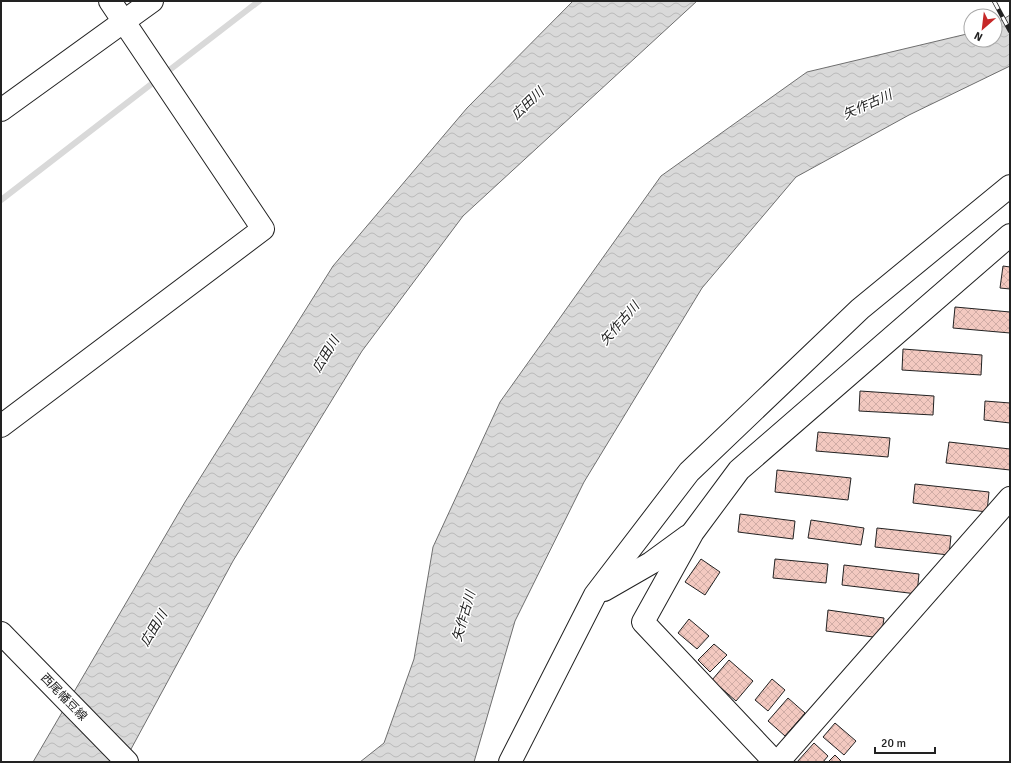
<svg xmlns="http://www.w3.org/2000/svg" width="1011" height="763" viewBox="0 0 1011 763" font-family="Signika,'Noto Sans JP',sans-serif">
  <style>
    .water { fill: url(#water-waves); stroke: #6f6f6f }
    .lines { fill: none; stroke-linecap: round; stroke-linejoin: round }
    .stream { stroke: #d9d9d9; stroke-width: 6 }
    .building { fill: url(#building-cross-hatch); stroke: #222 }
    .minor-casing { stroke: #222; stroke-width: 24 }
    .major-casing { stroke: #222; stroke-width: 24 }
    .minor { stroke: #fff; stroke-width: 22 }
    .major { stroke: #fff; stroke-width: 22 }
    .rail-casing { stroke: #222; stroke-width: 4.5 }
    .rail { stroke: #fff; stroke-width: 3; stroke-dasharray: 9; stroke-linecap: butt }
    .labels { text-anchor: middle; stroke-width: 3; stroke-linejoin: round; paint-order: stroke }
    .street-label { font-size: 12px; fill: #222; stroke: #fff }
    .water-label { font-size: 13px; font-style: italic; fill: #222; stroke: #fff }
  </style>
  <defs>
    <pattern id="water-waves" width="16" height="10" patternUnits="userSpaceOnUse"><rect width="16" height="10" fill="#d9d9d9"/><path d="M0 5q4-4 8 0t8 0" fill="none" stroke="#bababa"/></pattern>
    <pattern id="building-cross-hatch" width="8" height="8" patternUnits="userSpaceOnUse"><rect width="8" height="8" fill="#f3c9c0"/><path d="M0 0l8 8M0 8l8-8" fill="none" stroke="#d0aca5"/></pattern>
  </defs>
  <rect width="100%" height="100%" fill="#fff"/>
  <g class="water">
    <path d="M573 1H697L463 216 362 351 233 561 124 762H33L185 502 333 266 467 108Z"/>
    <path d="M1010 15V66L909 115 796 177 702 288 584 482 515 621 474 762H360L384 743 414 659 433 547 500 402 661 176 807 72 971 33V40H995V24Z"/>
  </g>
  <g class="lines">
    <path class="stream" d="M1 200 259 1"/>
  </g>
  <g class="building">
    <path d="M1003 266 1010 267V289L1000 288Z"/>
    <path d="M955 307 1010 312V333L953 328Z"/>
    <path d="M903 349 982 355 981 375 902 370Z"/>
    <path d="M860 391 934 396 933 415 859 411Z"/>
    <path d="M985 401 1010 403V423L984 420Z"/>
    <path d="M818 432 890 438 888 457 816 451Z"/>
    <path d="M949 442 1010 449V470L946 463Z"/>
    <path d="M777 470 851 478 848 500 775 492Z"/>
    <path d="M915 484 989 492 987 512 913 503Z"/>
    <path d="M740 514 795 521 793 539 738 532Z"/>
    <path d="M811 520 864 528 861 545 808 538Z"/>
    <path d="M877 528 951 536 949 555 875 547Z"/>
    <path d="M701 559 720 572 705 595 685 582Z"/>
    <path d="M775 559 828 564 826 583 773 578Z"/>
    <path d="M844 565 919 574 917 594 842 585Z"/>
    <path d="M828 610 884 618 881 638 826 631Z"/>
    <path d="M689 619 709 636 697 649 678 633Z"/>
    <path d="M714 644 727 655 710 672 698 660Z"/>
    <path d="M729 660 753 681 736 701 712 680Z"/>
    <path d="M772 679 785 690 768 711 755 700Z"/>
    <path d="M788 698 805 713 785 736 768 721Z"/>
    <path d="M835 723 856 741 844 755 823 737Z"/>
    <path d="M814 743 828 756 823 762H797Z"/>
    <path d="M835 755 842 762H828Z"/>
  </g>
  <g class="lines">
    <g class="minor-casing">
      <g id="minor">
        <path d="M1 110 152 1"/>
        <path d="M1 426 263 229 110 1"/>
        <path d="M604 590 651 563 688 536"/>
        <path d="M510 762 595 595 689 472 860 309 1010 186"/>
        <path d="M775 762 643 622 693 532 739 470 1010 235"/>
        <path d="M778 762 1010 498"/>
      </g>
    </g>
    <g class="major-casing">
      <path id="major" d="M1 633 127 762"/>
    </g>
    <use href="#minor" class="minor"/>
    <use href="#major" class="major"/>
    <g class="rail-casing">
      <path id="rail" d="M994 1 1010 31"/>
    </g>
    <use href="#rail" class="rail"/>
  </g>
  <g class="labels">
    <g class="street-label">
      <text transform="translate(64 697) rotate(46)" y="4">西尾幡豆線</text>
    </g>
    <g class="water-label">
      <text transform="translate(527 103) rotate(-44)" y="5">広田川</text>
      <text transform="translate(867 104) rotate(-24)" y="5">矢作古川</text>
      <text transform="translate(619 323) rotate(-49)" y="5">矢作古川</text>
      <text transform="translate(325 354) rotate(-59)" y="5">広田川</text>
      <text transform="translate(463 616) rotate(-74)" y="5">矢作古川</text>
      <text transform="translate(153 628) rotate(-59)" y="5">広田川</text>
    </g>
  </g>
  <rect width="1011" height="763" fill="none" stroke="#222222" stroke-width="4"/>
  <g transform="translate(983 28) rotate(208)"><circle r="19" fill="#ffffff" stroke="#a7a7a7"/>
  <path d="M0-3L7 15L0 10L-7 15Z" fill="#c62828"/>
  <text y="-6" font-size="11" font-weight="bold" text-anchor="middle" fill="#222222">N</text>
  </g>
  <path d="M875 747v6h60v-6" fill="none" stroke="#222222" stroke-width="2"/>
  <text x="881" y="747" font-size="12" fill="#222222" stroke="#ffffff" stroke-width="3" paint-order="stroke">20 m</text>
</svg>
